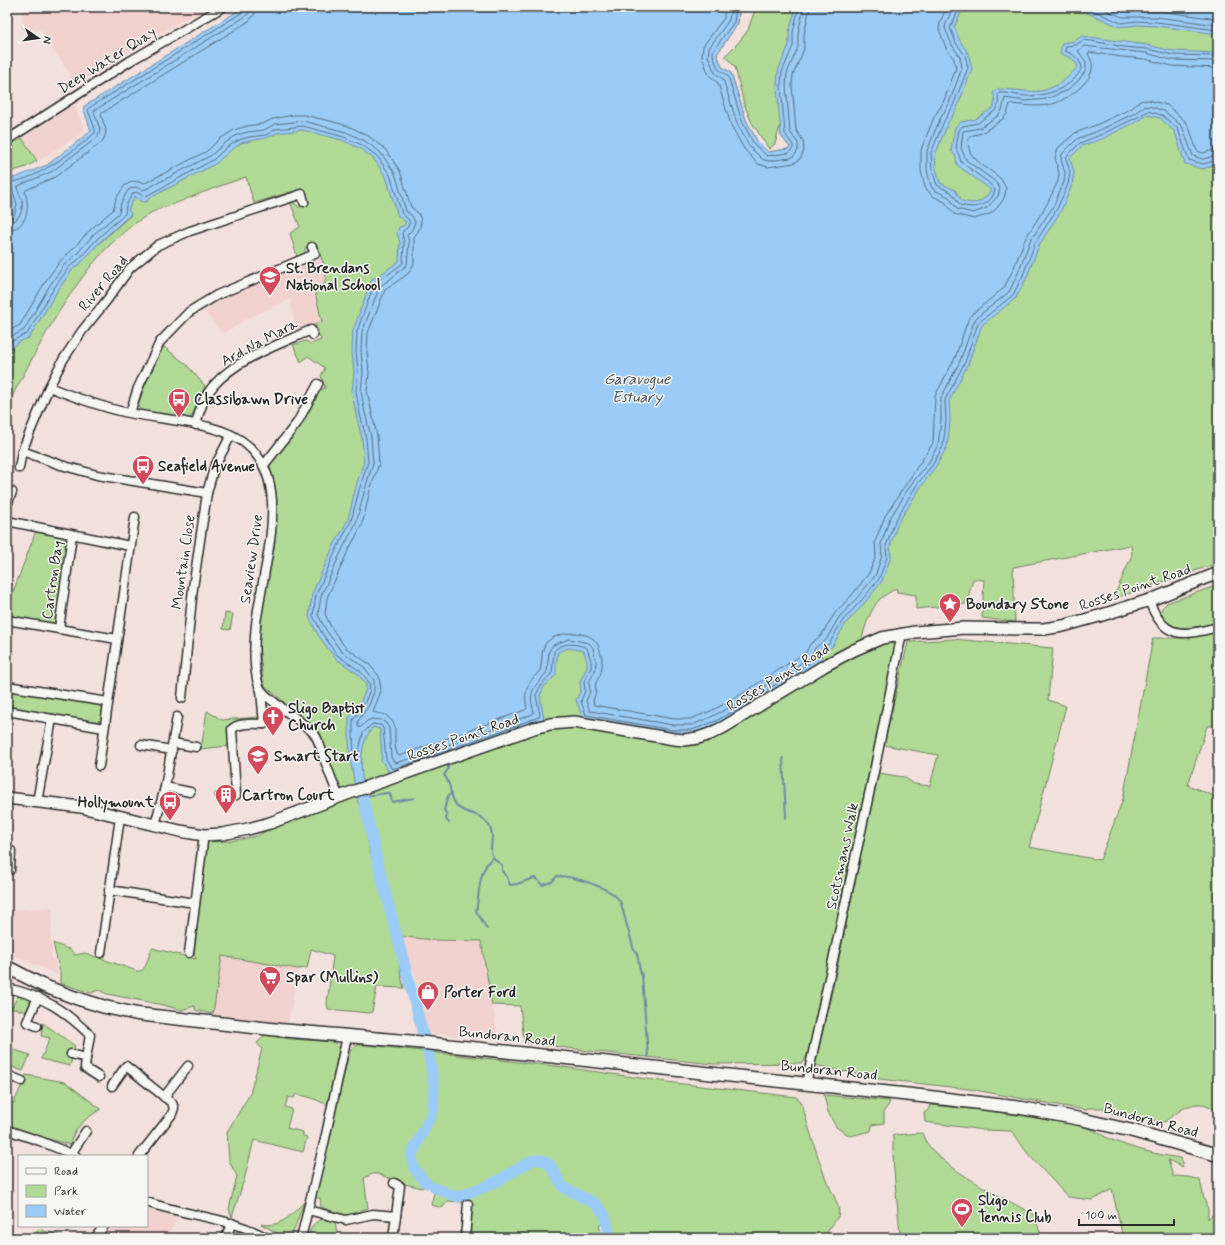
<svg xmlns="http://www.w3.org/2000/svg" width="1225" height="1245" viewBox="0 0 1225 1245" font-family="Mynerve,sans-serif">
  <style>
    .built { fill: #f1d2cf }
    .green { fill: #b1da96; stroke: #6e8260 }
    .water { fill: #9bccf7; stroke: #6e8ca5 }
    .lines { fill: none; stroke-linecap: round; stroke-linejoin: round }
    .shore { stroke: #586b7d; stroke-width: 1 }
    .stream { stroke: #6e8ca5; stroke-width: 2 }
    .river { stroke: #9bccf7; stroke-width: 11 }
    .minor-casing { stroke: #2b2b2b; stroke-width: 11 }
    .major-casing { stroke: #2b2b2b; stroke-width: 14 }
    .highway-casing { stroke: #2b2b2b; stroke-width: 15 }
    .minor { stroke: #f6f6f2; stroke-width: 8 }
    .major { stroke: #f6f6f2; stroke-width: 11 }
    .highway { stroke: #f6f6f2; stroke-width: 12 }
    .labels { text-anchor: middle; stroke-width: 3; stroke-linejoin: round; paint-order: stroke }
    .street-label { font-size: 15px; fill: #2b2b2b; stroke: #f6f6f2 }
    .poi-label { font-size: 15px; font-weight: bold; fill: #2b2b2b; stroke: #f6f6f2; text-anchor: start }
    .water-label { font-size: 16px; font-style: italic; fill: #47535e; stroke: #f6f6f2 }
  </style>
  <rect width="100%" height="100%" fill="#f3e1dd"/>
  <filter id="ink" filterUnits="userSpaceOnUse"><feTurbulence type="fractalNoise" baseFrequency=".025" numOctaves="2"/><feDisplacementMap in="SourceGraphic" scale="8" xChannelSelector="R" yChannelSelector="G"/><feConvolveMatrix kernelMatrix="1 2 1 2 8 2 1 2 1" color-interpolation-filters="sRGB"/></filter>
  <g filter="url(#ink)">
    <g class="built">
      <path d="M23 7H212L200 14 186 18 132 49 76 84 41 30 22 29Z"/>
      <path d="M74 104 84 129 80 135 37 161 22 138Z"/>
      <path d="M7 188 13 204 11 213 7 216Z"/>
      <path d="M322 258 326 270 325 284 314 289 322 322 296 332 290 299 247 319 223 334 203 309 227 295Z"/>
      <path d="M53 907 51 940 52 954 58 975 7 952V910Z"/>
      <path d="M405 937 434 940 481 941 498 1038 427 1033 414 971H409L404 950Z"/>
      <path d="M222 956 298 969 288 1025 213 1014Z"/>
      <path d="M147 1209 178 1219 165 1238H101L110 1226H147Z"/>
    </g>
    <g class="green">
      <path d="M741 7 739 10 738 23 717 54 722 67 731 73 746 120 757 141 768 152 788 149 790 147 781 136 780 126 775 144 769 149 752 123 744 104 735 67 725 56 739 42 748 30 756 7H1218V563L1113 599 1132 555 1131 545 1013 567 1015 622 982 618 984 580 973 579 966 604 916 609V595L897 592 896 588C891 592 884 595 880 599 871 608 864 628 862 640L814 664 717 725 565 717 544 719 345 791 338 786 319 731 265 686 263 681 259 646 261 613 271 561 277 510 276 493 269 469 270 463 316 392 324 389 325 386 321 376 325 368 308 356 301 362 293 345 306 341 311 344 321 340 315 324 322 322 314 288 325 284 326 270 316 244 305 248V254L297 257 290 233 300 227 290 202 294 203 299 207 309 202 304 188 254 203 246 177C222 185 198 194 174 204 165 207 154 210 146 216 83 254 41 342 7 406V325L131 215 128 210 135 195 209 135Z"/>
      <path d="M22 138 37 161 26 167 7 173V147Z"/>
      <path d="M163 346 186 364 205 386 192 416 189 418 141 410 138 406 145 385Z"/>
      <path d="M36 531 69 537 57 625 7 616V608Z"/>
      <path d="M1218 585V622C1201 627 1163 637 1161 609L1167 603Z"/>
      <path d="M225 613 233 614 230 630 223 629Z"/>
      <path d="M1218 629V726H1207L1188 785 1218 798V1112C1198 1095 1182 1108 1165 1122L1113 1115 1110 1108H1088L1087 1110 1079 1109 969 1089 879 1079 815 1065 831 996 878 773 904 777 914 784 930 786 938 755 884 745 908 642 953 639 1053 648 1048 700 1066 706 1029 847 1100 860 1123 799 1153 638H1183Z"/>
      <path d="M888 643 893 644 895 652 852 850 846 852 844 857 849 859C839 910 829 961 818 1011 815 1026 812 1052 802 1063L713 1064 589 1051 524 1042 520 1006 492 1005 481 941 434 940 405 937 400 935 379 866 372 818 370 814 364 792 529 733 552 728 577 727 681 743 849 658 870 649Z"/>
      <path d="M7 688 97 702 104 710 102 720 92 723 7 707Z"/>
      <path d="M207 711 222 720 258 717 259 719 256 721 234 723 230 727 228 746 201 749Z"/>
      <path d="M357 795 358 803 362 808 370 853 374 863 397 942 401 976 404 988 377 987 372 1012 369 1013 328 1009 327 1004 333 956 311 949 307 968 298 969 222 956 213 1014 195 1010V1006L181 1010 163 1005 107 994 99 990 91 993 60 983V972L53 943 71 950 75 955 85 953 137 971H141L145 967 152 948 196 959 194 953 207 842 231 841 257 836 274 827Z"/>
      <path d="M19 994 34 1000 28 1012 9 1008 7 1011V1007H12Z"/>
      <path d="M43 1023 75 1046 70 1066 41 1059 50 1038 41 1036Z"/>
      <path d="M265 1035 291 1039 333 1042 336 1044 339 1050 328 1105 312 1098 296 1094 294 1098 288 1097 285 1107 292 1109 287 1128 303 1132V1136L307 1137 303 1152 254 1140 244 1180 232 1217 229 1209 237 1176 229 1161 227 1132 250 1094 262 1049 257 1043Z"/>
      <path d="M358 1045H368L563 1067 675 1083 796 1097 801 1101C808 1126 816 1152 825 1177 829 1188 838 1200 839 1212 839 1220 827 1228 825 1238H614L609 1220 599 1226 604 1238H468L472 1203 448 1201 442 1208 431 1205 435 1188C398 1155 426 1146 436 1112L427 1119 415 1142 411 1144C407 1169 406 1169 426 1185L422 1188 405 1184 378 1174H372L364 1178 368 1208 349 1215H343L321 1207 320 1198H315L348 1057 352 1048Z"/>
      <path d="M7 1050H15L30 1055 23 1071 7 1065Z"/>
      <path d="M26 1075 65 1082 101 1109C87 1118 73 1127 70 1145L17 1130 7 1124V1102L14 1103Z"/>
      <path d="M824 1095 890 1101 888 1106 884 1111V1123L872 1125 871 1131 850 1136 836 1127 828 1112Z"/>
      <path d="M930 1105 992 1111 1084 1126C1094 1130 1103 1136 1112 1140 1134 1149 1158 1155 1181 1158L1183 1167 1168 1160 1173 1176 1188 1177 1200 1180 1204 1199 1208 1209V1219L1218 1209V1238H1123L1112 1189 1093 1200 1068 1197 1028 1154 1014 1134 1011 1131 983 1130 925 1122 924 1113 928 1110Z"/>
      <path d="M922 1133C931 1165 1006 1198 1034 1215L1042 1238H896L900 1237C898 1203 892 1169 893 1135Z"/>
      <path d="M304 1202 291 1238H278L277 1233 261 1224C281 1228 291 1215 304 1202Z"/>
      <path d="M323 1219 335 1222 337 1234 334 1238H307C311 1229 313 1221 323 1219Z"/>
      <path d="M38 1229 61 1236 60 1238H35Z"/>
      <path d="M236 1231 244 1232 256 1238H228L232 1233Z"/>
    </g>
    <g class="water">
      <path d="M244 7H741L739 10 738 23 717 54 722 67 731 73 746 120 757 141 768 152 788 149 790 147 781 136 777 86 778 71 789 45V32L796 7H966L962 11 954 27 960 41 968 53 972 69 956 110 948 123 935 155 936 169 940 183 955 190 962 201C977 205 982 203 991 190L957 165 956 157 951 150 955 127 961 122 976 119 994 107 995 100 993 93 997 89C1006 89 1015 90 1024 91 1047 94 1064 84 1078 66 1073 58 1068 56 1060 54L1062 43 1075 41 1082 36 1147 45 1173 51 1218 53V163L1203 169 1185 164 1175 132 1160 118 1147 115 1140 120 1102 139 1082 146 1070 158 1074 172 1072 185 1061 211 1039 245 1027 277 1016 298 982 325 968 364 949 401 950 421 947 447 936 466 920 488 898 523 890 546 891 557 882 581 863 605 846 623 832 647 821 653 822 660 744 709 717 725 693 734H673L583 719 576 700 581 690 580 681 587 668V662L584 651 569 648 558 652 556 663V675L544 687 540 696 544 719 390 774 381 760C383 750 380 739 380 729L373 727C360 742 360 765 363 783L355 787 350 758 349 734V718L361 701 366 689V684L358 674 335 658 318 635 309 617 312 594 334 545 348 520 356 486 364 461 362 438 356 415 352 391 354 373 352 351 353 330 372 279 383 273 399 261 400 242 397 233 399 227 404 226 406 222 398 216 386 177 374 159 361 149 342 140 302 130 277 133 267 138 250 141 241 143 230 151 215 164 148 199 147 202 140 201 135 196 128 210 131 214 101 241 82 262 73 269 58 290 29 338C19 341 12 346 7 355V216L11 213 13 204 7 186V176L13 178 17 177 47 165 91 131 83 107Z"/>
      <path d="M1074 7H1218V34L1156 26 1136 25 1120 27Z"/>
    </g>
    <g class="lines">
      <g class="shore">
        <path d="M724 7V18L703 46 702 57 709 75 718 83 731 125 744 149 758 164 768 167 794 163 800 159 804 151 803 141 796 130 792 85 793 75 804 49V34L810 7"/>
        <path d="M731 7 729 20 709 48 708 56 715 73 723 79 737 123 749 146 762 159 768 161 791 158 795 155 798 150V143L790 132 786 86 787 73 798 47V33L804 7"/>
        <path d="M736 7 734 22 713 51V55L718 69 728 76 742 121 754 144 767 156 789 153 793 148V145L785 134 781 86 782 72 793 46V32L799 7"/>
        <path d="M947 7 940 22 939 29 946 48 954 59 956 68 943 103 934 117 921 150V171L925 187 931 195 945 202 954 214 974 219 990 214 997 208 1003 200 1005 195 1006 188 1001 179C986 165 964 160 969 136L982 133 1003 119 1007 114 1010 104C1023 105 1035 107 1048 105 1062 103 1090 85 1092 69 1093 64 1091 59 1088 54L1089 52 1122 57 1145 59 1172 66 1218 68"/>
        <path d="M954 7 946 23 945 28 952 45 960 57 962 68 948 106 940 119 927 151V170L931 186 934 190 949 197 957 209 973 213 987 208 998 196 1000 189 998 185 993 180 966 160 961 148 963 131 980 128 999 115 1002 110 1005 98 1025 101 1046 99 1066 91 1078 81 1086 70V62L1078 51 1084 46 1146 53 1172 60 1218 61"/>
        <path d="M960 7 950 28 956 43 965 55 968 68 952 108 944 121 931 153 932 170 937 185 952 193 960 205C974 209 991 207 995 190L989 183 961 162 959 155 956 149 959 129 963 126 978 123 996 110C999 106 999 100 998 95L999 93C1009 92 1017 96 1027 96 1047 96 1074 88 1082 67 1079 58 1073 54 1065 51L1066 46 1076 45 1083 40 1092 41 1124 47 1147 49 1173 55 1218 56"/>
        <path d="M1085 7 1121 23 1136 21 1157 22 1218 30"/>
        <path d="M1099 7 1122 17H1157L1218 25"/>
        <path d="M1113 7 1123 11H1158L1218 19"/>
        <path d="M7 181C28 187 79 147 95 133V129L88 110 89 108 243 12 245 7"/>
        <path d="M7 187 12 189 17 204 14 216 7 219"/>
        <path d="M7 224C17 223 24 212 22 201 21 197 19 193 17 188L18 186 51 172 98 137 100 129 94 112 95 110 246 16 249 13 250 7"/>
        <path d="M7 230C28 229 30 207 25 192L26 190 55 177 102 142 105 136 106 130 101 115 102 113 249 21 254 15 256 7"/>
        <path d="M7 332 20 325 45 282 61 260 71 251 90 230 113 210 116 199 124 186 133 181 145 183 207 151 221 138 234 130 247 126 262 124 273 119 293 115H304L334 122 348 126 367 135 385 149 400 171 411 207 418 213 421 220 420 228 414 237V263L409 273 385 290 368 333 367 351 369 373 367 391 377 436 379 464 370 490 362 525 348 551 327 598 325 614 331 627 345 647 368 663 379 676 381 691 373 712 386 715 393 722 395 727V745L397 754 399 756 525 710 527 708C524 697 526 685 534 677 536 675 539 672 540 670 543 663 540 651 546 643 557 630 591 629 598 645 602 654 604 666 600 675 599 678 596 681 596 683 595 684 596 688 596 689 596 694 594 697 593 701L594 705 674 719H690L711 711 737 697 806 652 810 644 821 636 835 613 852 595 869 573 876 556 875 542 885 516 933 443 935 396 955 358 968 320 972 314 1004 288 1013 270 1025 239 1047 204 1058 181 1059 173 1055 158 1058 148 1075 133 1096 125 1132 108 1140 101 1148 100 1167 105 1185 121 1189 127 1197 151 1203 153 1218 149"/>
        <path d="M7 339 24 330 50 285 65 264 75 256 94 234 119 213 121 203 128 190 135 187 144 190 210 156 225 143 237 135 248 132 264 130 275 124 303 121 346 132 365 141 380 152 395 173 406 211 412 216 415 222 412 230 407 235 409 242 407 265 389 280 380 286 362 332 361 351 363 373 361 391 365 413 371 437 373 463 365 489 356 523 343 548 321 596 318 615 326 630 341 651 364 667 374 680V692L369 705 358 721V727H361L367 721 372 719 381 720 386 723 389 728 391 758 395 763 413 758 533 714 534 712C527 689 535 688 547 672L549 651 553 645 569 639 589 643 593 648 596 662 595 671 589 682 590 692 586 701 590 711 673 725H692L713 716 740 702 812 656 815 648 826 640 839 617 856 599 875 576 882 556 881 544 890 518 912 483 929 462 938 445 941 421V398L960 361 974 322 976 318 1009 292 1018 273 1030 241 1053 207 1064 182 1065 173 1061 160 1062 154 1077 139 1098 131 1135 113 1143 107 1149 106 1164 111 1182 126 1193 156 1203 159 1218 155"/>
        <path d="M7 347C11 340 20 337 27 334L54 288 69 267 79 259 98 238 125 214 126 205 133 193 137 192 144 197 213 160 227 147 239 140 249 137 266 135 276 129 303 126 344 137 362 145 377 156 390 175 402 214 408 219 410 222 407 228 403 231 402 233 404 242 403 263 386 276 375 282 357 331 356 351 358 372 356 391 360 414 366 438 368 462 360 487 351 521 338 546 316 595 313 616 322 633 337 655 360 671 369 682 370 690 365 702 353 720V734L354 756 356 757 358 756 363 733 372 724 381 725 383 728 386 759 392 769 415 762 539 717 540 715 536 695 541 685 552 673 554 651C562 642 576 643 587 648L591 661V668L584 681 585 691 581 701 586 715 673 730H692L716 721 742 706 817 658 818 651 829 644 843 620 860 602 879 579 887 557 886 546 895 521 916 486 933 464 943 446 946 421 945 400 965 362 978 323 1013 295 1023 275 1035 243 1057 209 1068 184 1070 172 1066 159 1067 156 1080 143 1100 135 1138 117 1148 111 1162 115 1178 129 1189 160 1203 164 1218 160"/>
      </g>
      <g class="stream">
        <path d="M783 758 786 818"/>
        <path d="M448 762V769L444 775C452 783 449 797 457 806 467 817 479 809 490 827 496 838 487 848 493 857 495 860 499 863 502 865V871L507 877 510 885 517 884 534 878 538 880 542 885 552 882 557 876C572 876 610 887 619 900 621 902 622 908 623 911 626 923 630 935 633 947 634 950 636 952 637 955 640 962 638 969 642 976L648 1056"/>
        <path d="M363 795C374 797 379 793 390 793L392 802 414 798"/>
        <path d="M449 823 446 819 447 815 444 810 448 796 452 793"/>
        <path d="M487 929 476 911C480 892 478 870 493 857"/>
        <path d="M427 1183 435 1188"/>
      </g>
      <g class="river">
        <path d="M360 785 379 868 429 1056 434 1086 433 1111 411 1156 414 1168 424 1181 427 1183"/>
        <path d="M435 1188 458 1197 494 1183 533 1160H543L550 1165 563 1187 596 1204 605 1215 610 1238"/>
      </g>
      <g class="minor-casing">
        <g id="minor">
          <path d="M7 140 130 61 223 7"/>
          <path d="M49 387C74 397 98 406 124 412 156 419 191 420 222 431 296 457 269 542 260 599 255 623 251 662 259 686 262 697 295 716 304 725 308 728 313 731 315 735 320 743 322 752 325 761 329 773 334 785 339 797"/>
          <path d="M130 413 138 388 160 342 189 312 217 295 315 254 312 247"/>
          <path d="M196 425C199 411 204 396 214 385 238 358 278 345 311 330L313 335"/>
          <path d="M22 451 61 465 97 475 207 493"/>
          <path d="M264 465 297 423 318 384"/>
          <path d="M19 468 22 451 49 387 63 360 82 331 107 300 130 268 158 245 190 231 302 194 304 202"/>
          <path d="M7 505 12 492"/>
          <path d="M7 521 130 546"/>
          <path d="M1149 600C1163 640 1183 636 1218 627"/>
          <path d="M7 620 117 639"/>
          <path d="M59 629 72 535"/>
          <path d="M7 686 108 702"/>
          <path d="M261 691 264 724"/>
          <path d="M182 698 193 588 207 493 214 468 231 435"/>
          <path d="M7 711 104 728"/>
          <path d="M173 743 196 747"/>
          <path d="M141 745 172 750"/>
          <path d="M99 766 135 517"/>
          <path d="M165 787 190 792"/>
          <path d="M220 796 236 795 232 729C239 722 255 724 264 724L280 706"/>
          <path d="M37 802 52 719"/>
          <path d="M155 825 165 787 177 717"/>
          <path d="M7 851H11L10 870H7"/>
          <path d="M109 890 195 903"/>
          <path d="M101 953 120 817"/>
          <path d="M189 953 203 842"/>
          <path d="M7 988C43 996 64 1010 90 1035L86 1058 71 1054"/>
          <path d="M37 1026 27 1022 38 997"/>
          <path d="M86 1058 85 1068 99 1077"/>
          <path d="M7 1075 22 1081"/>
          <path d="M806 1084 875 767 902 633"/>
          <path d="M112 1086 126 1066 172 1103 174 1108 172 1114 139 1156"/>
          <path d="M164 1097 188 1066"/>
          <path d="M7 1130 40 1141 76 1156"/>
          <path d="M71 1154 86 1131"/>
          <path d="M147 1202C186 1216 230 1217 267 1238"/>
          <path d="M308 1210 346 1220 373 1214 396 1216"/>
          <path d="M95 1238 104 1226"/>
          <path d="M225 1238 232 1223"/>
          <path d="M301 1238 325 1139 347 1036"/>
          <path d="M393 1238 400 1186 394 1183"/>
          <path d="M465 1238 468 1204"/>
        </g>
      </g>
      <g class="major-casing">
        <path id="major" d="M7 798 81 807 180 831 204 835 222 834 248 829 270 823 355 791 534 728 550 724 574 722 674 739 684 740 698 738 710 734 724 727 824 666 854 650 882 638 915 632 964 628 1027 629H1044L1063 626 1099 616 1153 599 1218 573"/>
      </g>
      <g class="highway-casing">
        <path id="highway" d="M7 967 44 986 76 998 105 1007 137 1014 280 1030 416 1042 921 1096 1022 1108 1080 1119 1133 1131 1218 1155"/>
      </g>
      <use href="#minor" class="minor"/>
      <use href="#major" class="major"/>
      <use href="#highway" class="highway"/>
    </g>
  </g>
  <defs>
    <g id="school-pin" transform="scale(1.15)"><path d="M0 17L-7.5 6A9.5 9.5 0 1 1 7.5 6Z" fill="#d1495b" stroke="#f6f6f2"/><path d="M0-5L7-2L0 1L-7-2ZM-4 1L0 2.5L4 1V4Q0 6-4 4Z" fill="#fff"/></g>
    <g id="bus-pin" transform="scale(1.15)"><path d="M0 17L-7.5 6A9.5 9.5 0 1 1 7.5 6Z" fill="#d1495b" stroke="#f6f6f2"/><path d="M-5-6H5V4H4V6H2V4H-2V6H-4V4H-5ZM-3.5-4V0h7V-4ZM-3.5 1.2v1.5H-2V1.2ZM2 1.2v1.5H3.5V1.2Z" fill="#fff"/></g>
    <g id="sight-pin" transform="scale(1.15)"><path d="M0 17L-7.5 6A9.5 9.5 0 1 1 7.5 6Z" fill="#d1495b" stroke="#f6f6f2"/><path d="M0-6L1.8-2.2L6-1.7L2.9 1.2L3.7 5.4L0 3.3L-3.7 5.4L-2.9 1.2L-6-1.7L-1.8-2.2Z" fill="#fff"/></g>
    <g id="church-pin" transform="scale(1.15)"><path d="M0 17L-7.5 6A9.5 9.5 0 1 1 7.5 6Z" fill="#d1495b" stroke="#f6f6f2"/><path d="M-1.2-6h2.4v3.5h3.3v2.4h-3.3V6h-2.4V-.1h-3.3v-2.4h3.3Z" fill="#fff"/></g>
    <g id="building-pin" transform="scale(1.15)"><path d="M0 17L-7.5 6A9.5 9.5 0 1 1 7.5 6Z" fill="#d1495b" stroke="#f6f6f2"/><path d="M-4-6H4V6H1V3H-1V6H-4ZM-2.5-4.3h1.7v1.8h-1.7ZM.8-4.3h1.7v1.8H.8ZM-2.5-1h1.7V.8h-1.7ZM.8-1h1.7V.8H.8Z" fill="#fff"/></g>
    <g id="supermarket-pin" transform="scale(1.15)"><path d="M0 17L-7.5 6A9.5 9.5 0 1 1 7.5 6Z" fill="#d1495b" stroke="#f6f6f2"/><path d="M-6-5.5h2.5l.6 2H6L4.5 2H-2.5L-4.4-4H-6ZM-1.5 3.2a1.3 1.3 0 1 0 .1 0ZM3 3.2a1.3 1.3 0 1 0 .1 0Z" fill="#fff"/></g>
    <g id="shop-pin" transform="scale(1.15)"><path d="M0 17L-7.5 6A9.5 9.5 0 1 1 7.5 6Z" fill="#d1495b" stroke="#f6f6f2"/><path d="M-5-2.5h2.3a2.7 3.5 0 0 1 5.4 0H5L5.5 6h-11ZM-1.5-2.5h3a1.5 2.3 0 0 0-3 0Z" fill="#fff"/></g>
    <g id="stadium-pin" transform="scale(1.15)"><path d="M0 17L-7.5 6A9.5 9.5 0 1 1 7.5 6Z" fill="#d1495b" stroke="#f6f6f2"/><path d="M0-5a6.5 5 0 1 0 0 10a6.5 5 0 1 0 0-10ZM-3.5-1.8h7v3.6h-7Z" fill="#fff"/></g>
  </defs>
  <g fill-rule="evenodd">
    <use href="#school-pin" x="270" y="277"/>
    <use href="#bus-pin" x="179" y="399"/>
    <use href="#bus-pin" x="143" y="466"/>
    <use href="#sight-pin" x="950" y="604"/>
    <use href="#church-pin" x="273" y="717"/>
    <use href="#school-pin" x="258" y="756"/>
    <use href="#building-pin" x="226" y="795"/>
    <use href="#bus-pin" x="170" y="802"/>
    <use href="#supermarket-pin" x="270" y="977"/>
    <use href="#shop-pin" x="428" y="992"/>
    <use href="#stadium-pin" x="962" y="1209"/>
  </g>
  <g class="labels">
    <g class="street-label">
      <text transform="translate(107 60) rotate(-32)" y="5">Deep Water Quay</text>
      <text transform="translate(103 283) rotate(-50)" y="5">River Road</text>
      <text transform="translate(259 342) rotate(-28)" y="5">Ard Na Mara</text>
      <text transform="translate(251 559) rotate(-82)" y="5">Seaview Drive</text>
      <text transform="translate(183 562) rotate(-82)" y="5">Mountain Close</text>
      <text transform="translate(52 580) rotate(-82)" y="5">Cartron Bay</text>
      <text transform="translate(1135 587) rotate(-19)" y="5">Rosses Point Road</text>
      <text transform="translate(778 677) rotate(-31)" y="5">Rosses Point Road</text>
      <text transform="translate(463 737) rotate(-19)" y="5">Rosses Point Road</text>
      <text transform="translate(842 856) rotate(-78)" y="5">Scotsmans Walk</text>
      <text transform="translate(507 1036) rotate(6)" y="5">Bundoran Road</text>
      <text transform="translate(829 1070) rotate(6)" y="5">Bundoran Road</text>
      <text transform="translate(1151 1120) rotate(15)" y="5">Bundoran Road</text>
    </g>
    <g class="poi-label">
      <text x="286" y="273">St. Brendans<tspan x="286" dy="17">National School</tspan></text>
      <text x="194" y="404">Classibawn Drive</text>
      <text x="158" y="471">Seafield Avenue</text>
      <text x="966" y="609">Boundary Stone</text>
      <text x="288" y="713">Sligo Baptist<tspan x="288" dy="17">Church</tspan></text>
      <text x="274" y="761">Smart Start</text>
      <text x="242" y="800">Cartron Court</text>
      <text x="154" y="807" text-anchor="end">Hollymount</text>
      <text x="286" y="982">Spar (Mullins)</text>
      <text x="444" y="997">Porter Ford</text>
      <text x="978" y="1205">Sligo<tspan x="978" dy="17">Tennis Club</tspan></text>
    </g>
    <g class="water-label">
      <text x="637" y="384">Garavogue<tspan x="637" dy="18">Estuary</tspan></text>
    </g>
  </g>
  <rect width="1225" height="1245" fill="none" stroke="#f6f6f2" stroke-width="24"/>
  <rect x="12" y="12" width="1201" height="1221" fill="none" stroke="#2b2b2b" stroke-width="1.5" filter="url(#ink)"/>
  <rect x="18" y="1155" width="130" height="72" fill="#f6f6f2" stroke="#a5a5a2"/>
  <rect x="26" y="1168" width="20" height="6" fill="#f6f6f2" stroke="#a5a5a2"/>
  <text x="54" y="1175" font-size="12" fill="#2b2b2b">Road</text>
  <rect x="26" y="1185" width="20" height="12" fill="#b1da96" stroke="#a5a5a2"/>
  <text x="54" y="1195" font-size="12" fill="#2b2b2b">Park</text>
  <rect x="26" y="1205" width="20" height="12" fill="#9bccf7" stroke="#a5a5a2"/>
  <text x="54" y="1215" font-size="12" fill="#2b2b2b">Water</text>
  <g transform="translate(38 38) rotate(103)" stroke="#f6f6f2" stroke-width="3" paint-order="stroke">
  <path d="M0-3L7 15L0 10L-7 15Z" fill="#2b2b2b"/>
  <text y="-6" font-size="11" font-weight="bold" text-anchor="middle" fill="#2b2b2b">N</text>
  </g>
  <path d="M1079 1219v6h95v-6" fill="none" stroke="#2b2b2b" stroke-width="2"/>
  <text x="1085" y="1219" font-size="12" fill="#2b2b2b" stroke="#f6f6f2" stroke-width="3" paint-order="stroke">100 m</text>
</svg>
